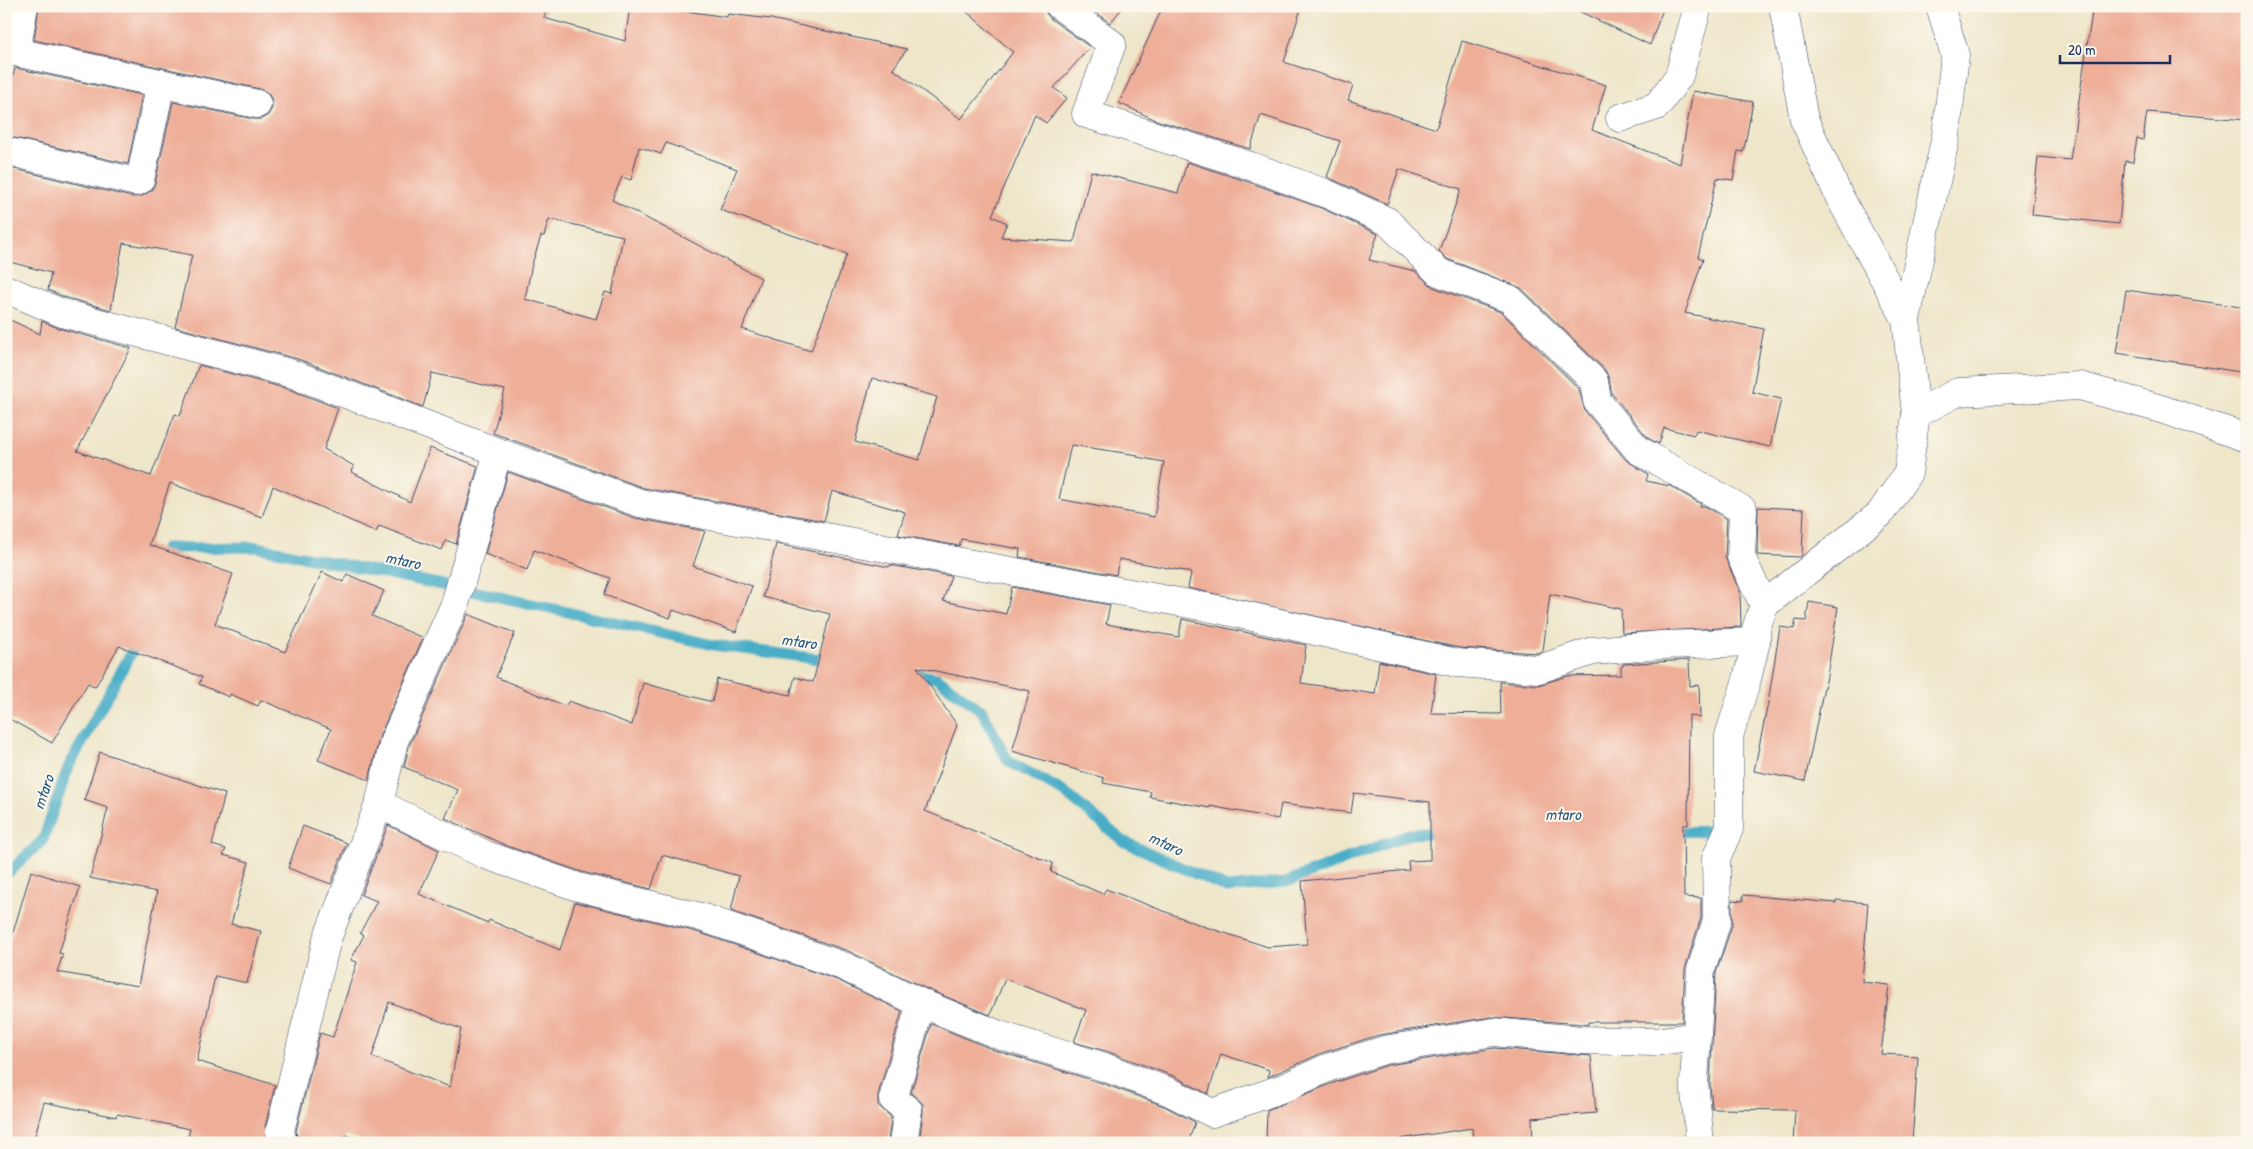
<svg xmlns="http://www.w3.org/2000/svg" width="2253" height="1149" viewBox="0 0 2253 1149" font-family="'Patrick Hand',sans-serif">
  <style>
    .lines { fill: none; stroke-linecap: round; stroke-linejoin: round }
    .stream { stroke: #48adc7; stroke-width: 11 }
    .building { fill: #eeae98; fill-rule: evenodd }
    .street-casing { stroke: #3b4a6e; stroke-width: 29 }
    .street { stroke: #fff; stroke-width: 28 }
    .labels { text-anchor: middle; stroke-width: 4; stroke-linejoin: round; paint-order: stroke }
    .water-label { font-size: 16px; font-style: italic; fill: #2b5b83; stroke: #fbf7ec }
  </style>
  <rect width="100%" height="100%" fill="#fbf7ec"/>
  <filter id="ink" filterUnits="userSpaceOnUse"><feTurbulence type="fractalNoise" baseFrequency=".02" numOctaves="2"/><feDisplacementMap in="SourceGraphic" scale="10" xChannelSelector="R" yChannelSelector="G"/><feConvolveMatrix kernelMatrix="1 2 1 2 8 2 1 2 1" color-interpolation-filters="sRGB"/></filter>
  <filter id="wash" filterUnits="userSpaceOnUse"><feTurbulence type="fractalNoise" baseFrequency=".0096" numOctaves="4" result="noise"/><feDisplacementMap in="SourceGraphic" scale="20" xChannelSelector="R" yChannelSelector="G"/><feGaussianBlur stdDeviation="1.12" result="paint"/><feColorMatrix in="noise" values="0 0 0 0 0 0 0 0 0 0 0 0 0 0 0 0 0 1.4 0 .05"/><feComposite in="paint" operator="in"/></filter>
  <g filter="url(#wash)">
    <rect width="100%" height="100%" fill="#eee6c9"/>
    <g class="lines">
      <g class="stream">
        <path d="M161 565 166 548 257 547 491 595 714 645 833 661"/>
        <path d="M908 673 937 678 982 711 1008 761 1064 792 1123 841 1227 888 1286 882 1410 834 1445 832"/>
        <path d="M1669 832 1719 831"/>
        <path d="M6 875 43 840 68 768 140 637"/>
      </g>
    </g>
    <g id="blocks">
      <g class="building">
        <path d="M39 6H547L544 18 625 41 630 6H652L727 17 728 14 771 19 907 49 893 69 961 119 1013 52 960 6H1045L1046 13 1051 19 1090 47 1054 88 1067 98 1046 123 1035 115 992 216 1007 223 1001 237 1074 242 1091 171 1178 193 1187 162 1246 181 1321 208 1378 234 1369 260 1415 271 1433 287 1501 312 1579 389 1585 411 1626 460 1648 474 1646 481 1670 486 1701 504 1700 506H1705L1727 519 1725 557 1740 592 1741 627 1622 633 1621 609 1550 594 1543 651 1537 653 1459 648 1188 588 1191 573 1185 571 1119 559 1116 575 1019 557 1020 549 961 539 959 546 898 535 905 512 832 491 824 521 644 488 493 433 505 390 432 373 423 407 298 359 175 327 192 255 123 243 111 310 67 298 48 290 51 273 6 261V167L132 197 142 196 152 190 155 183 173 102 254 119H261L268 115 272 108V100L268 93 260 89 34 40ZM666 143 737 169 720 210 847 254 811 351 742 329 761 278 612 200 622 177 631 180 639 147 661 154ZM549 219 623 236 612 294 605 292 596 319 525 299 532 264 541 236H544ZM872 378 937 397 919 460 855 442ZM1071 445 1138 455 1137 457 1164 462 1154 517 1059 499Z"/>
        <path d="M1087 6H1124L1110 23Z"/>
        <path d="M1163 6H1302L1284 62 1353 85 1348 100 1436 129 1462 41 1606 85 1592 130 1680 164 1693 91 1753 102 1745 144 1743 152 1738 151 1733 180 1717 178 1698 257 1703 259 1685 313 1764 329 1752 392 1781 399 1770 447 1696 430 1694 435 1664 428 1659 444 1648 438 1612 394 1609 379 1605 370 1521 288 1447 259 1439 251 1461 189 1399 169 1387 204 1327 177 1340 141 1261 115 1250 149 1156 120 1119 103Z"/>
        <path d="M1568 6H1664L1650 45Z"/>
        <path d="M2093 6H2247V120L2147 112 2143 140 2137 138 2133 162 2125 161 2119 224 2032 215 2038 157 2070 160Z"/>
        <path d="M15 68 142 95 128 164 6 136V103Z"/>
        <path d="M2126 290 2247 308V373L2116 353Z"/>
        <path d="M6 318 40 334 42 321 58 328 131 348 77 451 151 476 175 414 180 416 199 365 288 389 338 408 324 449 354 466 352 472 410 502 430 448 478 466 456 544 446 540 442 550 379 526 376 532 273 486 262 517 170 483 149 545 233 574 215 624 285 652 322 572 343 582 347 574 384 591 372 616 423 638 380 735 369 780 318 760 331 729 261 700 258 706 230 694 229 697 199 684 202 677 119 646 95 687 88 683 52 743 6 717Z"/>
        <path d="M508 472 635 518 705 531 693 566 752 586 736 632 673 610 670 618 604 595 610 578 534 550 527 570 485 554Z"/>
        <path d="M1758 507 1804 509 1802 555 1800 557 1757 555Z"/>
        <path d="M776 544 889 567 890 565 951 576 943 601 1006 614 1012 587 1110 605 1106 624 1179 637 1182 619 1306 645 1301 683 1375 694 1379 661 1436 674 1431 713 1501 714 1500 682 1538 685 1568 676 1621 675V667L1623 666V664L1689 660 1690 686 1699 685 1700 718 1689 715 1688 825H1683L1684 897 1701 898V918L1685 969 1682 1022H1588V1025L1582 1024 1491 1017 1379 1035 1322 1053 1268 1077 1269 1070 1221 1054 1208 1094 1176 1077 1109 1052 1074 1042 1086 1010 1005 979 990 1015 927 989 848 951 731 911 739 876 662 855 651 889 582 872 507 846 445 818 458 790 404 767 409 746 468 614 515 633 496 677 565 706 569 701 632 725 643 683 712 702 717 679 790 695 795 677 813 682 830 614 763 597ZM917 667 1030 691 1012 751 1104 778 1103 783 1151 792 1150 797 1210 808V806L1278 819 1281 804 1351 813 1354 793 1430 802V860L1408 861 1409 870 1302 881 1307 944 1268 947 1203 926 1106 889 1103 894 1051 872 1053 863 925 811 957 725Z"/>
        <path d="M1809 602 1838 607 1825 688 1824 687 1805 781 1754 771 1768 703 1780 627 1794 629 1796 620 1806 621Z"/>
        <path d="M100 752 225 794 212 845 226 849 223 855 249 862 231 924 261 931 247 983 215 976 197 1061 275 1085 265 1127 267 1143H187L190 1129 117 1114 116 1117 44 1102 33 1143H6V934L12 936 31 871 80 887 59 953 63 954 57 972 138 986 157 892 90 878 108 808 84 800Z"/>
        <path d="M388 825 439 850 419 894 488 923 489 920 560 950 575 902 697 932 837 980 902 1011 878 1095V1105L891 1117 888 1143H368L346 1135 342 1143H298L296 1131 320 1033 333 1037 357 962 351 960 364 935 360 933 377 901 361 895ZM389 1002 461 1029 450 1087 372 1057Z"/>
        <path d="M303 826 347 843 331 884 288 868Z"/>
        <path d="M1743 895 1836 903V900L1868 903 1862 982 1889 985 1881 1054 1918 1056 1912 1143H1793L1795 1110 1712 1109 1710 1082 1716 973 1732 925V900L1743 901Z"/>
        <path d="M931 1024 994 1050 1099 1082 1164 1106 1195 1122 1188 1143H919L923 1112V1104L911 1093Z"/>
        <path d="M1495 1048 1591 1056 1596 1113 1532 1118 1533 1143H1473L1472 1128 1400 1139V1143H1266L1267 1110 1333 1083 1388 1065Z"/>
      </g>
    </g>
  </g>
  <g filter="url(#ink)">
    <use href="#blocks" fill-opacity="0" stroke="#3b4a6e" stroke-width="1"/>
    <g class="lines">
      <g class="street-casing">
        <g id="street">
          <path d="M1060 6 1112 44 1086 114 1251 166 1327 194 1387 221 1438 272 1510 299 1594 381 1597 401 1638 450 1743 510 1741 557 1764 605"/>
          <path d="M6 50 257 104"/>
          <path d="M16 52 24 6"/>
          <path d="M1620 118 1657 106 1679 76 1698 6"/>
          <path d="M6 151 136 182 140 180 161 83"/>
          <path d="M6 289 62 313 293 374 498 452 640 503 1222 610 1457 663 1539 669 1593 651 1662 645 1756 642"/>
          <path d="M1906 319 1946 136 1955 55 1940 6"/>
          <path d="M1916 414 1958 392 2080 386 2161 409 2247 438"/>
          <path d="M379 804 486 855 578 887 701 917 843 966 921 1003 999 1035 1104 1067 1170 1092 1212 1113 1286 1087 1327 1068 1384 1050 1494 1032 1581 1040 1654 1042 1697 1036"/>
          <path d="M283 1143 280 1131 327 939 379 804 394 741 455 604 498 452"/>
          <path d="M903 1143 908 1110 893 1099 921 1003"/>
          <path d="M1700 1143 1694 1082 1701 970 1717 920 1716 858 1729 829V736L1747 679 1756 642V629L1764 605 1880 514 1908 473 1916 414 1906 319 1839 196 1804 119 1783 6"/>
        </g>
      </g>
      <use href="#street" class="street"/>
    </g>
  </g>
  <g class="labels">
    <g class="water-label">
      <text transform="translate(403 560) rotate(12)" y="6">mtaro</text>
      <text transform="translate(799 641) rotate(8)" y="6">mtaro</text>
      <text transform="translate(43 792) rotate(-71)" y="6">mtaro</text>
      <text x="1563" y="820">mtaro</text>
      <text transform="translate(1166 843) rotate(25)" y="6">mtaro</text>
    </g>
  </g>
  <rect width="2253" height="1149" fill="none" stroke="#fbf7ec" stroke-width="25"/>
  <path d="M2060 55v8h110v-8" fill="none" stroke="#1b2f5e" stroke-width="2.5"/>
  <text x="2068" y="55" font-size="15" fill="#1b2f5e" stroke="#fbf7ec" stroke-width="4" paint-order="stroke">20 m</text>
</svg>
